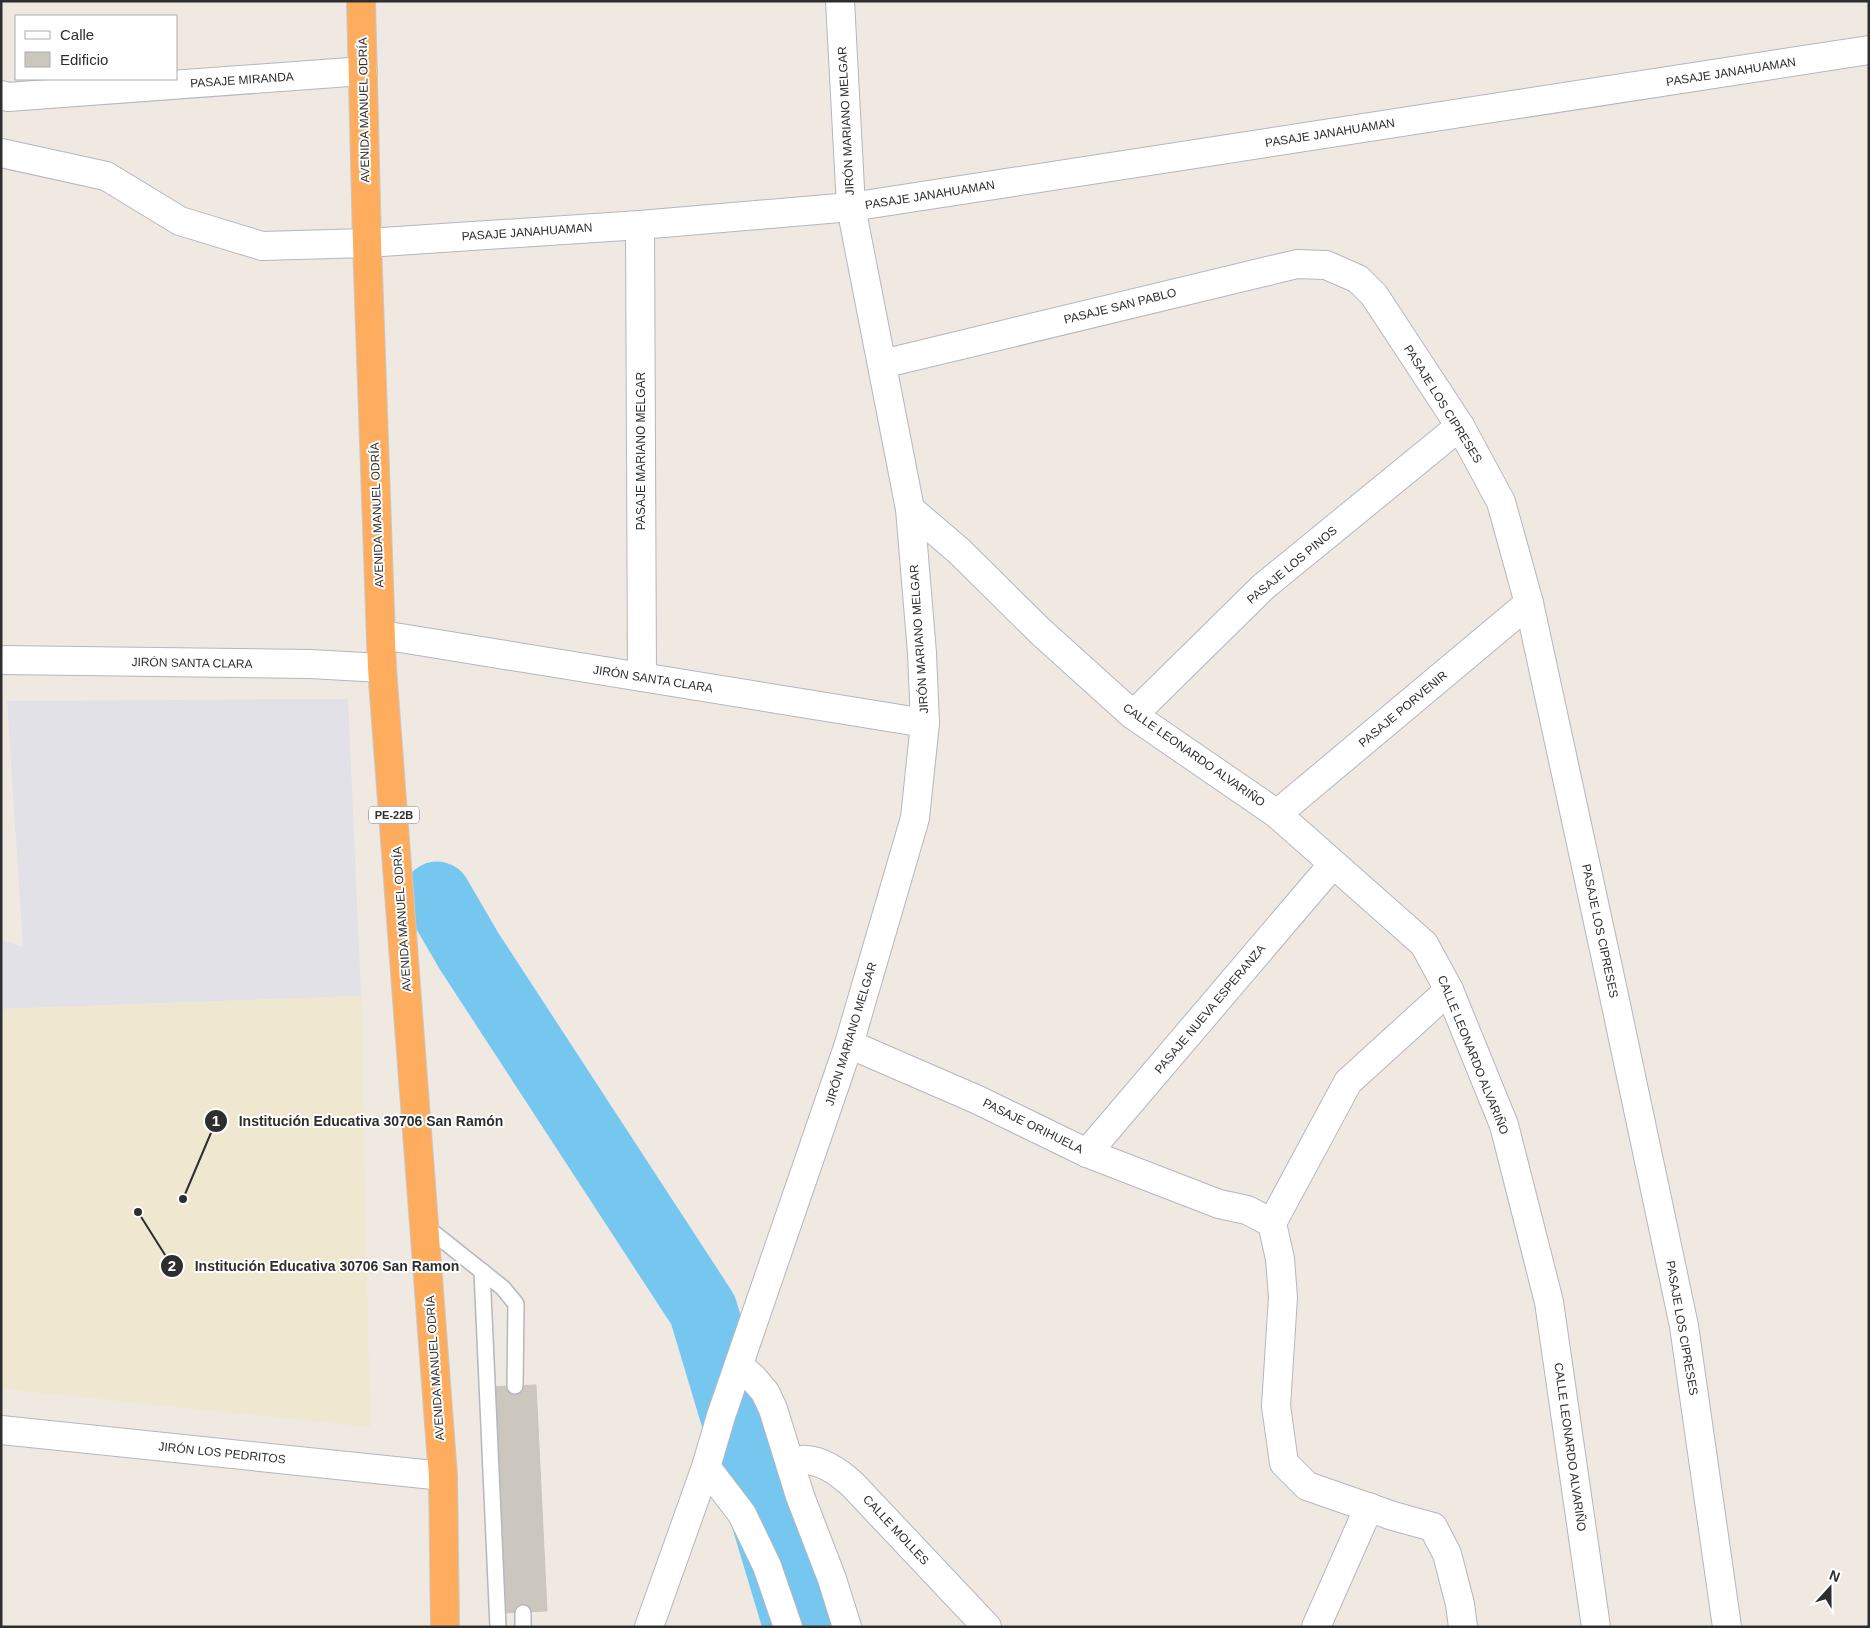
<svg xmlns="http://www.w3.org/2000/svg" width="1870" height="1628" viewBox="0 0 1870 1628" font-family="Arial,sans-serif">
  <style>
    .industrial { fill: #e3e1e8 }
    .education { fill: #f0e7d1 }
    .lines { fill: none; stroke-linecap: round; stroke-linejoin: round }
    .river { stroke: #76c7ef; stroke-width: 69 }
    .building { fill: #cbc7bf; stroke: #cbc6ba }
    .lane-casing { stroke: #b4b6c1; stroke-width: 18 }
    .street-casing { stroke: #b4b6c1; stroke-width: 30 }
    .highway-casing { stroke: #c9c9c9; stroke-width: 30 }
    .lane { stroke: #fff; stroke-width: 15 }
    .street { stroke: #fff; stroke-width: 28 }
    .highway { stroke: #fdad5d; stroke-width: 28 }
    .labels { text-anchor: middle; stroke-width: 4; stroke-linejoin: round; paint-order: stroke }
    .shield { fill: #fff; stroke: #6d6d6d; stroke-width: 1 }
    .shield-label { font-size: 11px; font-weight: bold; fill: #2e2e2e }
    .street-label { font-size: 12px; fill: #2e2e2e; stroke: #fff }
    .leader { fill: none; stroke: #2e2e2e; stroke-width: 2 }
    .callout-dot { fill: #2e2e2e; stroke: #fff; stroke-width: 2 }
    .mark-label { font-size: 15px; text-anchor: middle; font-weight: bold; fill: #fff }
    .callout-label { font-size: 14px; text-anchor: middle; font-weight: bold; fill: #2e2e2e; stroke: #fff; stroke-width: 4; stroke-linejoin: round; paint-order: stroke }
  </style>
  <rect width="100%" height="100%" fill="#efe9e1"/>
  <path class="industrial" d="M348 699 361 996 1 1009V940L23 947 7 701Z"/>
  <path class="education" d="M361 996 370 1427 1 1389V1009Z"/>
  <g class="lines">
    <path class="river" d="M437 896 469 951 703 1310 798 1627"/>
  </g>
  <path class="building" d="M536 1385 547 1611 500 1613 489 1387Z"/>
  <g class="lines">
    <g class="lane-casing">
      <g id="lane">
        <path d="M425 1226 503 1288 516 1304 515 1386"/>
        <path d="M482 1271 498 1627"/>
        <path d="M523 1627V1613"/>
      </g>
    </g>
    <g class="street-casing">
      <g id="street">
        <path d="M1 95 8 97 363 71"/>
        <path d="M1 153 106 176 180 221 262 246 367 243 640 225 851 207 1869 50"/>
        <path d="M640 225 642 677"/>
        <path d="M882 364 1297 264 1326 265 1358 279 1374 295 1460 426 1501 502 1529 603 1610 977 1684 1326 1727 1627"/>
        <path d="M910 509 959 551 1041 632 1133 715 1277 814 1424 944 1449 990 1504 1125 1549 1302 1596 1627"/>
        <path d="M382 635 925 723"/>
        <path d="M1 660 310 664 382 668"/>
        <path d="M1133 715 1263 587 1460 426"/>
        <path d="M1277 814 1529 603"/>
        <path d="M849 1044 978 1100 1087 1153 1219 1204 1247 1210 1272 1223 1280 1259 1283 1297 1276 1406 1284 1463 1307 1486 1393 1516 1433 1527 1447 1554 1460 1604 1463 1627"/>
        <path d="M1087 1153 1333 864"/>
        <path d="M1272 1223 1348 1082 1449 990"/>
        <path d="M739 1366 753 1378 765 1392 773 1409 800 1496 832 1579 847 1627"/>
        <path d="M1 1430 443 1476"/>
        <path d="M790 1463C795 1462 801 1459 806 1460 824 1461 840 1473 853 1485L987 1627"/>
        <path d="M706 1467 742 1514 767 1566 788 1627"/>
        <path d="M649 1627 706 1467 721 1416 849 1044 915 818 925 723 922 653 910 509 851 207 840 1"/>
        <path d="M1316 1627 1369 1507"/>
      </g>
    </g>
    <g class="highway-casing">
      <path id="highway" d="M361 1 367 243 382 668 443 1476 445 1627"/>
    </g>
    <use href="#lane" class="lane"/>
    <use href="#street" class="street"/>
    <use href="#highway" class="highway"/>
  </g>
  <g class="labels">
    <rect class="shield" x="369" y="806.5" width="50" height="17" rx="4"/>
    <g class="shield-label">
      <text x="394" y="819">PE-22B</text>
    </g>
    <g class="street-label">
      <text transform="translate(1731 72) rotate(-9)" y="4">PASAJE JANAHUAMAN</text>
      <text transform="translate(242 80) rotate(-4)" y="4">PASAJE MIRANDA</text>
      <text transform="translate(364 110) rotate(-91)" y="4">AVENIDA MANUEL ODRÍA</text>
      <text transform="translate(846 121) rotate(-93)" y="4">JIRÓN MARIANO MELGAR</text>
      <text transform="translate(1330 133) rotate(-9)" y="4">PASAJE JANAHUAMAN</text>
      <text transform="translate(930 195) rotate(-9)" y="4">PASAJE JANAHUAMAN</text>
      <text transform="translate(527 232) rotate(-4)" y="4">PASAJE JANAHUAMAN</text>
      <text transform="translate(1120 306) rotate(-14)" y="4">PASAJE SAN PABLO</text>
      <text transform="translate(1443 404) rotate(58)" y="4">PASAJE LOS CIPRESES</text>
      <text transform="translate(641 451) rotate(-90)" y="4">PASAJE MARIANO MELGAR</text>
      <text transform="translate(377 515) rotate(-92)" y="4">AVENIDA MANUEL ODRÍA</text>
      <text transform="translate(1292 565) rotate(-40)" y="4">PASAJE LOS PINOS</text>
      <text transform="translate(919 639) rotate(-94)" y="4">JIRÓN MARIANO MELGAR</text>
      <text transform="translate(192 663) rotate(1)" y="4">JIRÓN SANTA CLARA</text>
      <text transform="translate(653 679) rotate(9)" y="4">JIRÓN SANTA CLARA</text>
      <text transform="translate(1403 709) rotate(-40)" y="4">PASAJE PORVENIR</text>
      <text transform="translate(1194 755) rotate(35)" y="4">CALLE LEONARDO ALVARIÑO</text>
      <text transform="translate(402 919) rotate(-94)" y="4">AVENIDA MANUEL ODRÍA</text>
      <text transform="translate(1600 931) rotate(78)" y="4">PASAJE LOS CIPRESES</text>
      <text transform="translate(1210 1009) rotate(-50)" y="4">PASAJE NUEVA ESPERANZA</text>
      <text transform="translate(851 1034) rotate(-73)" y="4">JIRÓN MARIANO MELGAR</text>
      <text transform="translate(1473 1055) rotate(68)" y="4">CALLE LEONARDO ALVARIÑO</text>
      <text transform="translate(1033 1126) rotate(26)" y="4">PASAJE ORIHUELA</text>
      <text transform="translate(1682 1328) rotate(80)" y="4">PASAJE LOS CIPRESES</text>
      <text transform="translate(435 1368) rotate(-94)" y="4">AVENIDA MANUEL ODRÍA</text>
      <text transform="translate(1570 1447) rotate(82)" y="4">CALLE LEONARDO ALVARIÑO</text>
      <text transform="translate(222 1453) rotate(6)" y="4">JIRÓN LOS PEDRITOS</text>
      <text transform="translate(896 1530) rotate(47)" y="4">CALLE MOLLES</text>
    </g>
  </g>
  <path class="leader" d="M183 1199L216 1121M138 1212L172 1266"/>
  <g class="callout-dot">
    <circle cx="183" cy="1199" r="5"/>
    <circle cx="138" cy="1212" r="5"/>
    <circle cx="216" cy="1121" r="12"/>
    <circle cx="172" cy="1266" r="12"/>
  </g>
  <g class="mark-label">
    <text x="216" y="1126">1</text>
    <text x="172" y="1271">2</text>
  </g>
  <g class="callout-label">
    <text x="371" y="1126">Institución Educativa 30706 San Ramón</text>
    <text x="327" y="1271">Institución Educativa 30706 San Ramon</text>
  </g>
  <rect width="1870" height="1628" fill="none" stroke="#2e2e2e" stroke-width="5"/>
  <rect x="15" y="15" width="162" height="65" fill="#ffffff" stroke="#ababab"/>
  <rect x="25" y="31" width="25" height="8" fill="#ffffff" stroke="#ababab"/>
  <text x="60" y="40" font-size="15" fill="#2e2e2e">Calle</text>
  <rect x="25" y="52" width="25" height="15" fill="#cbc7bf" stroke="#ababab"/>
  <text x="60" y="65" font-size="15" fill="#2e2e2e">Edificio</text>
  <g transform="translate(1830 1588) rotate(21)" stroke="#ffffff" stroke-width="4" paint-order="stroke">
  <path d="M0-4L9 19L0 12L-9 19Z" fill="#2e2e2e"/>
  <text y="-8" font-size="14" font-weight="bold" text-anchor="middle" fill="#2e2e2e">N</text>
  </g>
</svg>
